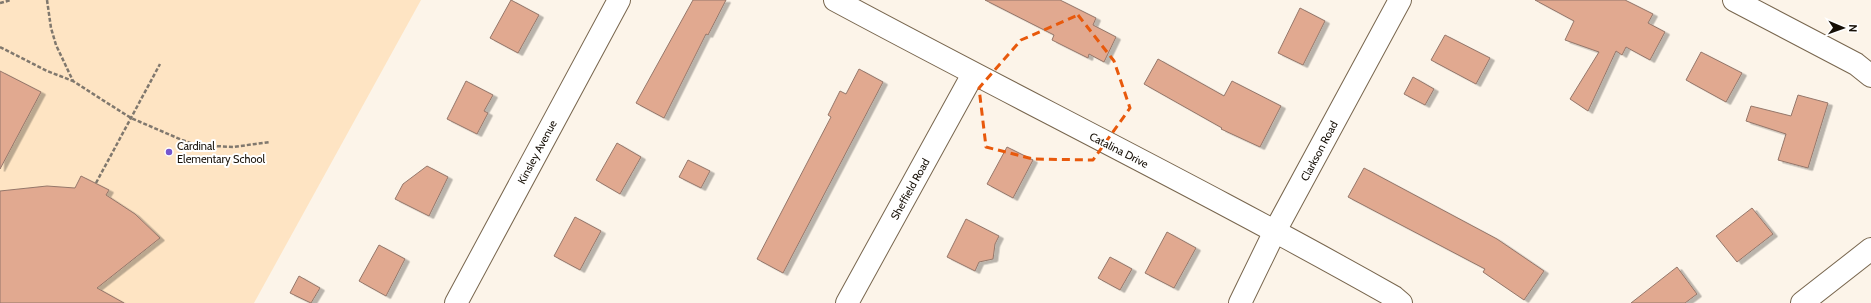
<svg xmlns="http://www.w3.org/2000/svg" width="1871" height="303" viewBox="0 0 1871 303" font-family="Cabin,sans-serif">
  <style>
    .built { fill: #fee4c3 }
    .building { fill: #e1a990; stroke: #95776a; filter: url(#shadow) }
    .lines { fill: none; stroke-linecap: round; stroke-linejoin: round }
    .minor-casing { stroke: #78664e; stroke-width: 24 }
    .path { stroke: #80786e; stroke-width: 2.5; stroke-dasharray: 4 2; stroke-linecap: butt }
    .minor { stroke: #fff; stroke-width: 22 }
    .marked { fill: none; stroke: #e8590c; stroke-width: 3; stroke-dasharray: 8 5; stroke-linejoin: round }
    .poi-dot { fill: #7556cf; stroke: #fff; stroke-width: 1.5 }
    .labels { text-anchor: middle; stroke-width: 4; stroke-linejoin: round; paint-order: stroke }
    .poi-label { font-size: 11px; fill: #160f06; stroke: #fff; text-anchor: start }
    .street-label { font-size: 11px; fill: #160f06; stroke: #fff }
  </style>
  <defs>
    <filter id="shadow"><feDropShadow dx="4.5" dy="2.5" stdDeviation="0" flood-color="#0004"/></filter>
  </defs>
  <rect width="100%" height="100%" fill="#fcf4e9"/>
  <path class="built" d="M0 0H421L254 303H0Z"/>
  <g class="building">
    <path d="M511 0 539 15 518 53 490 38Z"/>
    <path d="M693 0H726L708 35 706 34 664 118 636 103Z"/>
    <path d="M985 0H1060L1096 18 1093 25 1116 37 1104 62 1089 54 1088 58 1052 40 1054 35Z"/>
    <path d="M1535 0H1625L1653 14 1648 23 1665 32 1650 60 1626 47 1622 55 1616 51 1588 111 1570 99 1599 52 1565 40 1574 21Z"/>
    <path d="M1300 8 1325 21 1303 65 1278 53Z"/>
    <path d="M1445 35 1490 58 1476 84 1431 60Z"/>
    <path d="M1701 52 1742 73 1726 102 1686 80Z"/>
    <path d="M1158 59 1224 96 1232 81 1281 106 1260 147 1221 129 1222 128 1144 84Z"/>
    <path d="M859 69 883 82 783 273 757 259 831 117 828 115 840 91 846 94Z"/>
    <path d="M0 71 41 92 0 169Z"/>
    <path d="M1413 77 1434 89 1425 105 1404 94Z"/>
    <path d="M466 81 493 95 484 111 488 113 477 134 447 119Z"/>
    <path d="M1798 95 1828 103 1808 168 1778 160 1786 134 1746 121 1751 106 1791 116Z"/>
    <path d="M617 143 641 157 620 194 596 180Z"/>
    <path d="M1007 147 1033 160 1013 198 987 184Z"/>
    <path d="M688 160 710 171 701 188 679 177Z"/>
    <path d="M427 166 448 177 429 216 395 199 403 184Z"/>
    <path d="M1364 168 1497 239 1544 271 1524 300 1483 272 1485 269 1348 197Z"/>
    <path d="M81 176 109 190 106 195 135 214 160 238 97 288 124 303H0V191L47 186 75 188Z"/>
    <path d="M1752 208 1773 234 1737 262 1716 236Z"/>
    <path d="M575 217 601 231 580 270 554 256Z"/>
    <path d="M966 219 999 236 995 244 993 259 979 262 975 271 947 257Z"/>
    <path d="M1167 232 1196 248 1174 288 1145 273Z"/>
    <path d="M379 245 405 259 386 296 359 281Z"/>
    <path d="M1110 257 1132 269 1120 290 1098 278Z"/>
    <path d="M1677 267 1697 294 1685 303H1631Z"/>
    <path d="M299 276 320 288 311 303 290 293Z"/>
  </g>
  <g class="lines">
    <g class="minor-casing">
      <g id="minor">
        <path d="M835 0C1021 100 1210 193 1394 297L1401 303"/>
        <path d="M1734 0 1856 64 1871 76"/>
        <path d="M456 303 619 0"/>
        <path d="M847 303 973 74"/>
        <path d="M1240 303 1275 231 1400 0"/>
        <path d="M1802 303 1871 249"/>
      </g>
    </g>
    <g class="path">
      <path d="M47 0 51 28 56 45 73 81 101 99 131 118 182 140 196 145 233 147 270 142"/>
      <path d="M0 3 11 0"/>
      <path d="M0 47 47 71 73 81"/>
      <path d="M96 183 160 64"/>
    </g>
    <use href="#minor" class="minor"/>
  </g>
  <path class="marked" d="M1078 15 1114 61 1130 108 1093 160 1033 159 986 147 979 88 1021 40Z"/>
  <circle class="poi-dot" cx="169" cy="152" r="4"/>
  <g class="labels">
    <g class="poi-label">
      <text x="177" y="150">Cardinal<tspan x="177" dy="13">Elementary School</tspan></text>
    </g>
    <g class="street-label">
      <text transform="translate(1119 150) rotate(27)" y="4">Catalina Drive</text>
      <text transform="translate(1319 151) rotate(-62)" y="4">Clarkson Road</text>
      <text transform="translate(537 152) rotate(-62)" y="4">Kinsley Avenue</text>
      <text transform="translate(910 189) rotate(-61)" y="4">Sheffield Road</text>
    </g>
  </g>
  <g transform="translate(1843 28) rotate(92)" stroke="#ffffff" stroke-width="3" paint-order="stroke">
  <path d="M0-3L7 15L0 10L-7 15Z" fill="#160f06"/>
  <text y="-6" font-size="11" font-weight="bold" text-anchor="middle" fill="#160f06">N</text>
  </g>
</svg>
